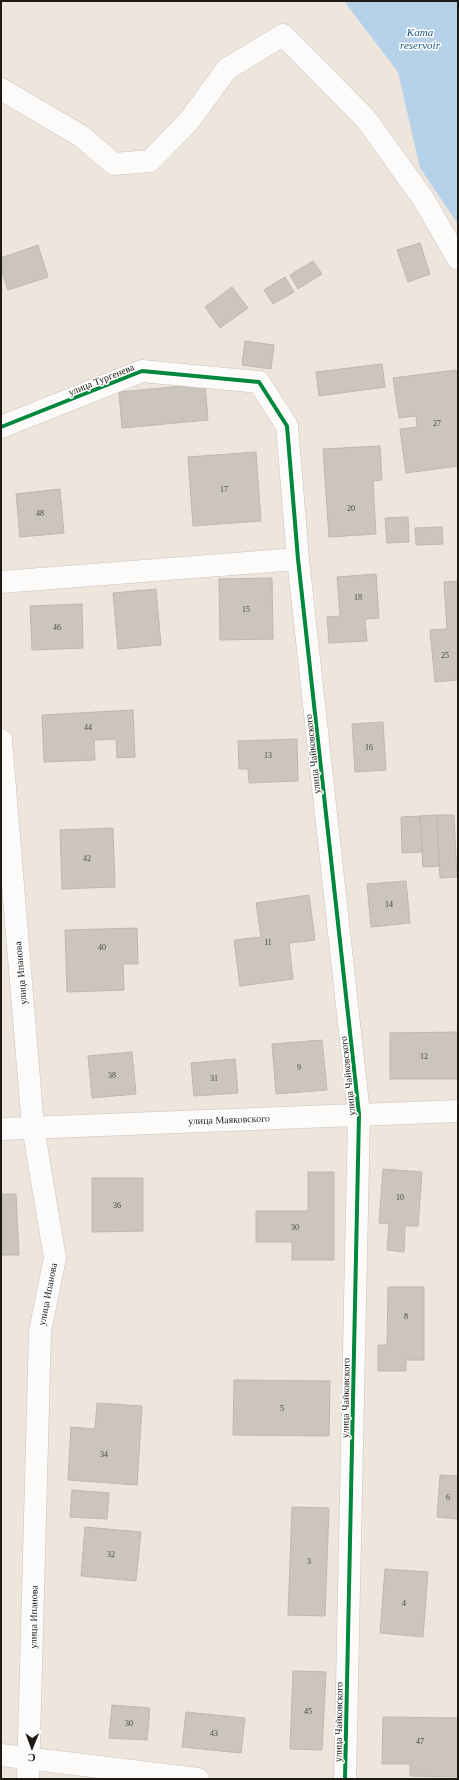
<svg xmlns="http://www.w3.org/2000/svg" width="459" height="1780" viewBox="0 0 459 1780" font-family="'Times New Roman',serif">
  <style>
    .water { fill: #b6d2ea }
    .building { fill: #cbc5be; stroke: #bfb8b1 }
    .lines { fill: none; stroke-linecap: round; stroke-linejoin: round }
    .minor-casing { stroke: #cac3bc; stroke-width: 23 }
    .minor { stroke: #fcfbfa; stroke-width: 22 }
    .cycleway-casing { stroke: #fff; stroke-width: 6 }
    .cycleway { stroke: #00873e; stroke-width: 4 }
    .labels { text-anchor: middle; stroke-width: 3; stroke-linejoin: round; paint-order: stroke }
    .number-label { font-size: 8px; fill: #4a453e }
    .street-label { font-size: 10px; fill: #1f1a14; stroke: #fff }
    .water-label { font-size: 11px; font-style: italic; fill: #175989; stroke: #fff }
  </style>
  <rect width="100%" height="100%" fill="#eee5dc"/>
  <path class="water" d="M344 1H458V224L420 168 398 72Z"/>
  <g class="building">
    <path d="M420 243 430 274 408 282 397 250Z"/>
    <path d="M38 245 48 277 8 290 1 269V258Z"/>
    <path d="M313 261 322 274 298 289 290 275Z"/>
    <path d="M285 277 294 292 273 304 264 290Z"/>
    <path d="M232 287 248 308 220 328 205 307Z"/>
    <path d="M245 341 274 345 271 369 242 365Z"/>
    <path d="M382 364 385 387 319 396 316 372Z"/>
    <path d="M456 370 458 382V466L406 473 400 429 417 427 416 416 399 418 393 378Z"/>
    <path d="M205 384 208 420 122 428 119 392Z"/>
    <path d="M380 446 382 480 373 481 376 534 329 537 323 449Z"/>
    <path d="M256 452 261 521 193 526 188 457Z"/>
    <path d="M60 489 64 533 20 537 16 494Z"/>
    <path d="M408 517 409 542 387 543 385 518Z"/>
    <path d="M442 527 443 544 416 545 415 528Z"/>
    <path d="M376 574 379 618 365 619 367 641 329 643 327 617 340 616 337 577Z"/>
    <path d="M272 578 273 639 220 640 219 579Z"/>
    <path d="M458 581V680L435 682 430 630 447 629 444 582Z"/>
    <path d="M156 589 161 645 118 649 113 593Z"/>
    <path d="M82 604 83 648 32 650 30 606Z"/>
    <path d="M133 710 135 757 117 758 116 739 94 740 95 760 44 762 42 715Z"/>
    <path d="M383 722 386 770 355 772 352 724Z"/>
    <path d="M297 739 298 781 249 783 248 769H239L238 741Z"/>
    <path d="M437 815 439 866 423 867 420 816Z"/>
    <path d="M437 815H454L457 877 440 878Z"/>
    <path d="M420 816 422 852 402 853 401 817Z"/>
    <path d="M113 828 115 887 62 889 60 830Z"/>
    <path d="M406 881 410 923 371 927 367 884Z"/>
    <path d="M309 895 315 940 289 943 293 979 240 986 234 940 261 937 256 903Z"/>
    <path d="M137 928 138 964H123L124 990 67 992 65 930Z"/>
    <path d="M458 1032V1079H390V1033Z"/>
    <path d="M322 1040 327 1090 276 1094 272 1044Z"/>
    <path d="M132 1052 136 1094 92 1098 88 1056Z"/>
    <path d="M235 1059 238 1093 194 1096 191 1063Z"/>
    <path d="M383 1169 422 1172 418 1226H405L404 1252 387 1250 389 1224 379 1223Z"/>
    <path d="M308 1172H334V1260H292V1242H256V1211H308Z"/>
    <path d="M92 1178H143V1231L92 1232Z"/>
    <path d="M1 1194H16L19 1255H1Z"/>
    <path d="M388 1287H424V1360H406V1371H378V1345H387Z"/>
    <path d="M234 1380 330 1381 329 1436 233 1435Z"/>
    <path d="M97 1403 142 1406 137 1485 68 1480 71 1427 95 1429Z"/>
    <path d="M440 1475 458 1476V1519L437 1517Z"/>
    <path d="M72 1490 109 1493 107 1519 70 1517Z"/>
    <path d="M292 1507 329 1508 325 1616 288 1615Z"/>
    <path d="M85 1527 141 1532 136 1581 81 1576Z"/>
    <path d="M385 1569 428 1572 423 1637 380 1633Z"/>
    <path d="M293 1671 326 1672 322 1750 290 1749Z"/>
    <path d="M112 1705 150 1708 147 1740 109 1738Z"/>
    <path d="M186 1712 245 1718 241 1753 182 1747Z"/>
    <path d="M383 1717 458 1718V1777L410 1776V1764H382Z"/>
  </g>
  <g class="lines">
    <g class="minor-casing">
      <g id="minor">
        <path d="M1 89 81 136 114 164 150 161 188 122 227 69 283 35 366 119 424 200 458 259"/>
        <path d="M1 427 142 371 259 382 287 426 298 559 359 1114 345 1779"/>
        <path d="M1 582 298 559"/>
        <path d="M1 740 33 1127 55 1258 40 1331 28 1779"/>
        <path d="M1 1129 458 1111"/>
        <path d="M1 1755 198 1779"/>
      </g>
    </g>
    <use href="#minor" class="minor"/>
    <g class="cycleway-casing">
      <path id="cycleway" d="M1 427 142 371 259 382 287 426 298 559 359 1114 345 1779"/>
    </g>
    <use href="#cycleway" class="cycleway"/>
  </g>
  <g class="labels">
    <g class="number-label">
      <text x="437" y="426">27</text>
      <text x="224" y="492">17</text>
      <text x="351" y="511">20</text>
      <text x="40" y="516">48</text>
      <text x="358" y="600">18</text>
      <text x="246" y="612">15</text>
      <text x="57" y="630">46</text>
      <text x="445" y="658">25</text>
      <text x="88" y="730">44</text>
      <text x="369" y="750">16</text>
      <text x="268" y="758">13</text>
      <text x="87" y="861">42</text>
      <text x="389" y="907">14</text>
      <text x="268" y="945">11</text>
      <text x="102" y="950">40</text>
      <text x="424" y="1059">12</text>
      <text x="299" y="1070">9</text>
      <text x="112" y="1078">38</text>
      <text x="214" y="1081">31</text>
      <text x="400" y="1200">10</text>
      <text x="117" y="1208">36</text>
      <text x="295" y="1230">30</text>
      <text x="406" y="1319">8</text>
      <text x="282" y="1411">5</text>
      <text x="104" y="1457">34</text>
      <text x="448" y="1500">6</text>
      <text x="111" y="1557">32</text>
      <text x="309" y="1564">3</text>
      <text x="404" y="1606">4</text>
      <text x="308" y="1714">45</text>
      <text x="129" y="1726">30</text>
      <text x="214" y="1736">43</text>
      <text x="420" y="1744">47</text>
    </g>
    <g class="street-label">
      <text transform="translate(101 379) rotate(-22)" y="4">улица Тургенева</text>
      <text transform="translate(312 754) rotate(-96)" y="4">улица Чайковского</text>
      <text transform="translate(20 973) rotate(-95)" y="4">улица Ипанова</text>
      <text transform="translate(347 1076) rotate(-96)" y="4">улица Чайковского</text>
      <text transform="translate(229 1119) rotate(-2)" y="4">улица Маяковского</text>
      <text transform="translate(47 1294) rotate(-79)" y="4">улица Ипанова</text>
      <text transform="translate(345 1398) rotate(-89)" y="4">улица Чайковского</text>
      <text transform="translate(33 1617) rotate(-89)" y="4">улица Ипанова</text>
      <text transform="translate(338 1722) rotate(-89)" y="4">улица Чайковского</text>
    </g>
    <g class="water-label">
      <text x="420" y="36">Kama<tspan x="420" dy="13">reservoir</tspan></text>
    </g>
  </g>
  <rect width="459" height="1780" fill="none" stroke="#1f1a14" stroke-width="4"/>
  <g transform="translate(32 1748) rotate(181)" stroke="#ffffff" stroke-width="3" paint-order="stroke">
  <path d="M0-3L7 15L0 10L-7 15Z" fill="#1f1a14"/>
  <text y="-6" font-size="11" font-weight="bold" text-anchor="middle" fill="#1f1a14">С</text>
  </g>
</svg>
